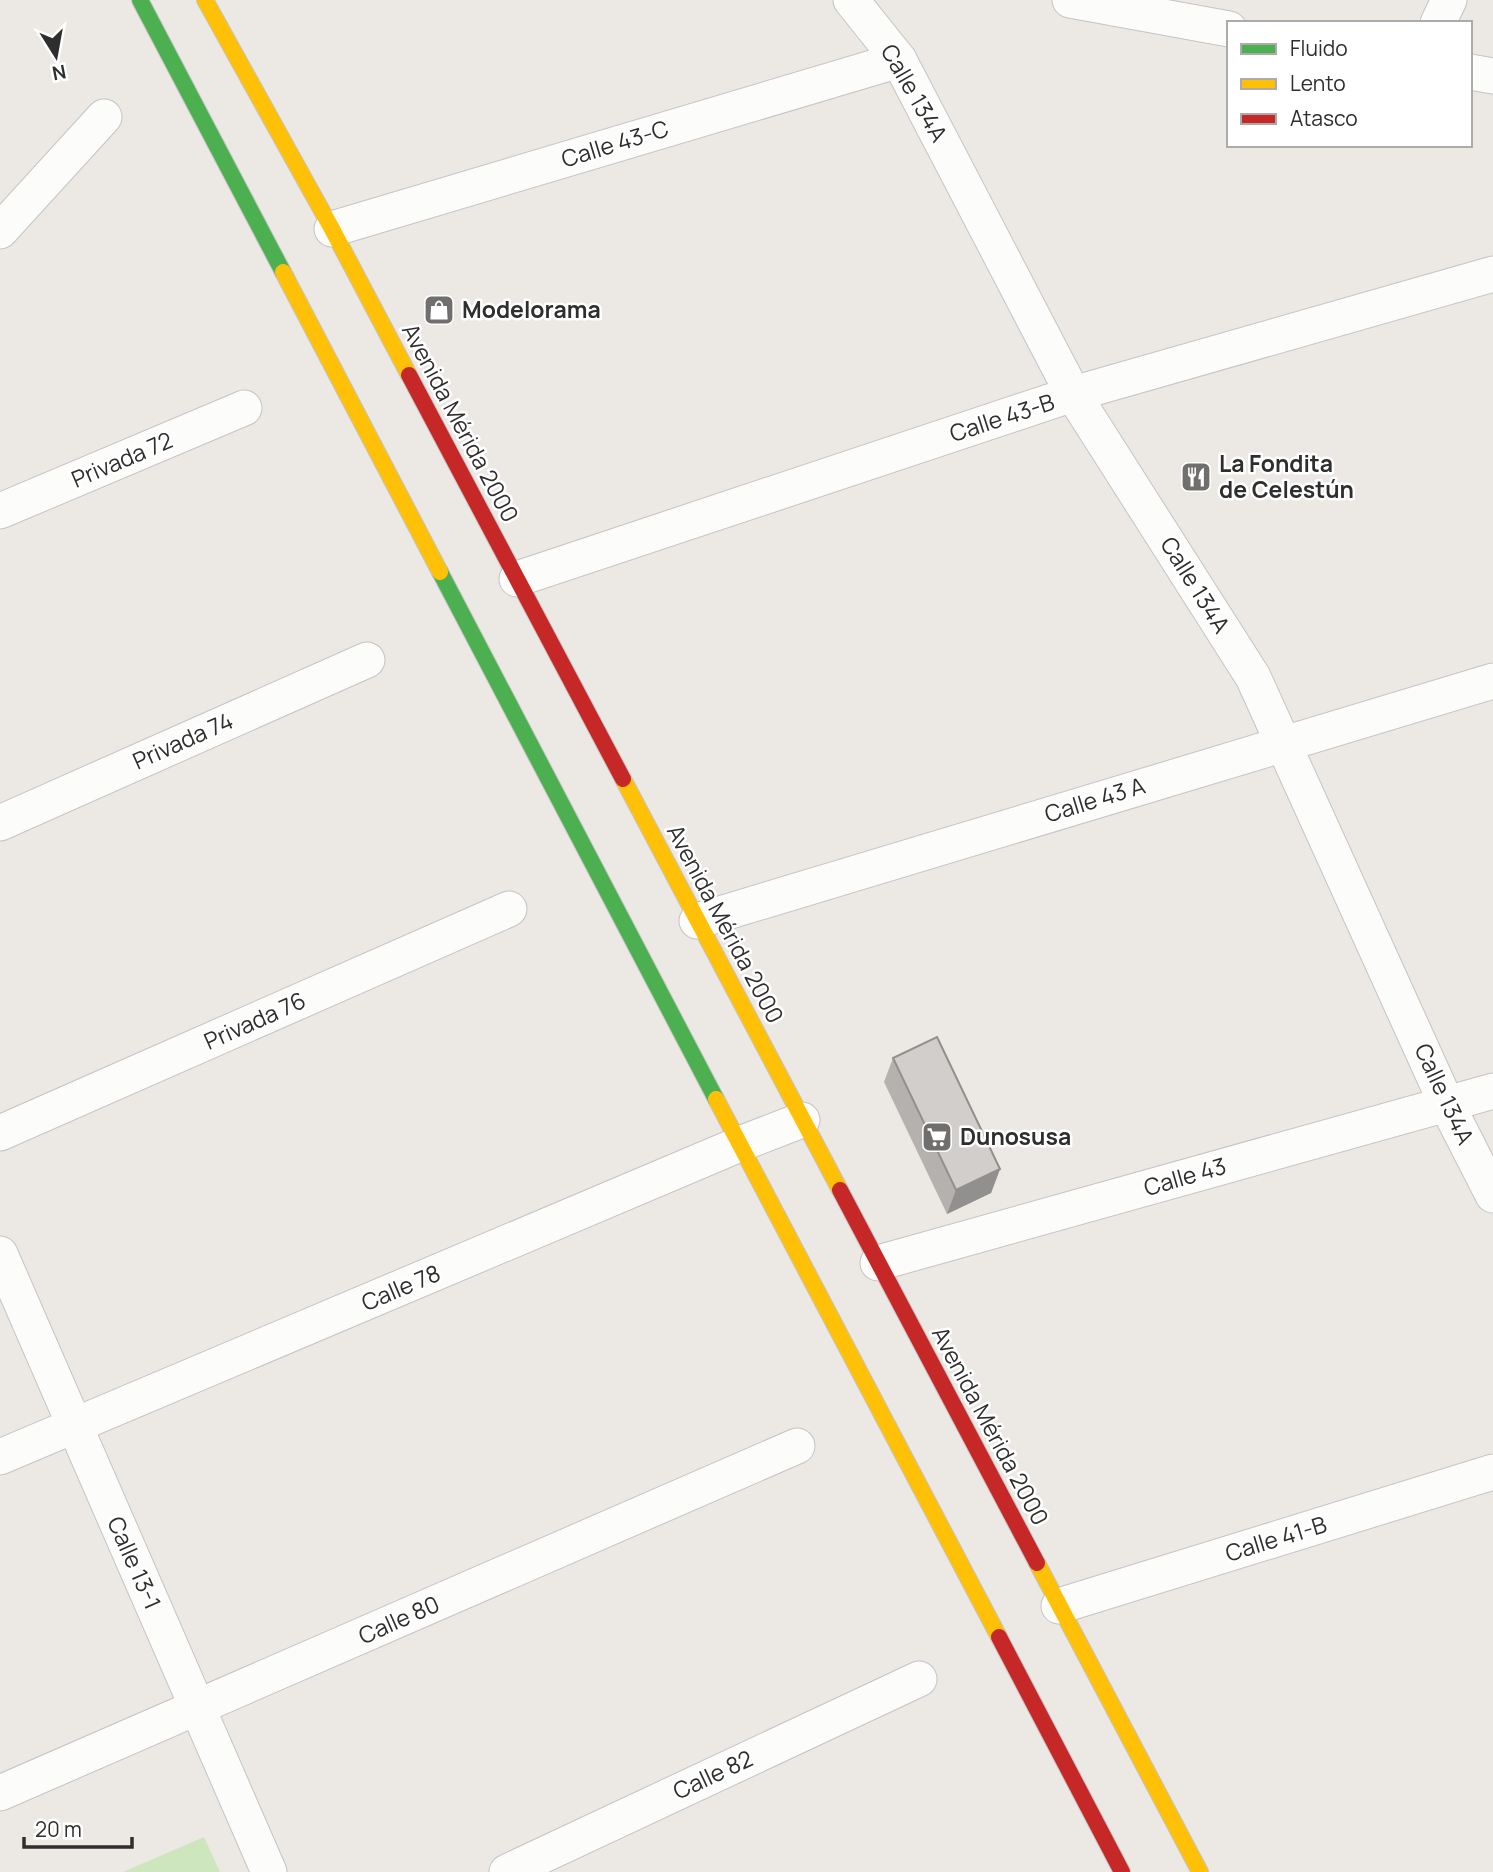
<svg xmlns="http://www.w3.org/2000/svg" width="1493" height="1872" viewBox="0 0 1493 1872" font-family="Manrope,sans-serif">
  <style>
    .green { fill: #cee6be }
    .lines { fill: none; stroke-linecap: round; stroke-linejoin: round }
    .street-casing { stroke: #c5c4c5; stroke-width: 37 }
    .fast-casing { stroke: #c5c4c5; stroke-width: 18 }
    .slow-casing { stroke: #c5c4c5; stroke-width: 18 }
    .jam-casing { stroke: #c5c4c5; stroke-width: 18 }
    .street { stroke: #fcfcfb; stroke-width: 35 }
    .fast { stroke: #4caf50; stroke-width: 16 }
    .slow { stroke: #ffc107; stroke-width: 16 }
    .jam { stroke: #c62828; stroke-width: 16 }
    .wall { fill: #b4b1af }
    .shaded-wall { fill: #92908e }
    .building { fill: #d1cecb; stroke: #92908e; stroke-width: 2 }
    .labels { text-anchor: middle; stroke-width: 5; stroke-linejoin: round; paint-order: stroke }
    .street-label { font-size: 23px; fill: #2e2e2e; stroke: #fff }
    .poi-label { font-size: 23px; font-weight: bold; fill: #2e2e2e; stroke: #fff; text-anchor: start }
  </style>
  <rect width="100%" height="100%" fill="#ece8e4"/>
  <path class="green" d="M204 1837 220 1872H123Z"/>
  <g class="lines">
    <g class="street-casing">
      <g id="street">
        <path d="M851 0 899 60 1073 394 1253 677 1447 1105 1493 1195"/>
        <path d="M1070 0 1229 29"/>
        <path d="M1438 23 1449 0"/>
        <path d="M1470 72 1493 76"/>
        <path d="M332 229 899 60"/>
        <path d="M0 231 104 117"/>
        <path d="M0 511 244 408"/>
        <path d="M517 579 1073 394 1493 274"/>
        <path d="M0 823 367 660"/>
        <path d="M697 921 1493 681"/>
        <path d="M0 1133 509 909"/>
        <path d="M0 1254 269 1872"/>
        <path d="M878 1263 1493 1091"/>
        <path d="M0 1457 740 1144 802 1120"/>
        <path d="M1059 1606 1493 1472"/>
        <path d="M0 1793 797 1446"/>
        <path d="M507 1872 919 1679"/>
      </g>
    </g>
    <g class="fast-casing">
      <g id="fast">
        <path d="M140 0 283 272"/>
        <path d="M440 572 716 1099"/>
      </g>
    </g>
    <g class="slow-casing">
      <g id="slow">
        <path d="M205 0 332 229 409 375"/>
        <path d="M283 272 440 572"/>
        <path d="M623 779 840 1190"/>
        <path d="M716 1099 999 1637"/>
        <path d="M1037 1563 1200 1872"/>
      </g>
    </g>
    <g class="jam-casing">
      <g id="jam">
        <path d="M409 375 623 779"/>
        <path d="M840 1190 1037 1563"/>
        <path d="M999 1637 1122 1872"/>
      </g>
    </g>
    <use href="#street" class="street"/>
    <use href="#fast" class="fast"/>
    <use href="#slow" class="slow"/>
    <use href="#jam" class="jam"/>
  </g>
  <path class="wall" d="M893 1058 1000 1169 991 1193 947 1214 884 1082Z"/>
  <path class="shaded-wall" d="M1000 1169 991 1193 947 1214 956 1190Z"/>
  <path class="building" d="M937 1037 1000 1169 956 1190 893 1058Z"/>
  <defs>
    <g id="shop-square" transform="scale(1.575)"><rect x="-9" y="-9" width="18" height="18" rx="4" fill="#706f6e" stroke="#fff"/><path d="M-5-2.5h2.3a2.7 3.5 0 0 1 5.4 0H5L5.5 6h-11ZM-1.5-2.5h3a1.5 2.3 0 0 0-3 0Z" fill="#fff"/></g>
    <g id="restaurant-square" transform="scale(1.575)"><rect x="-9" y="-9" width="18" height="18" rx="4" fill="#706f6e" stroke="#fff"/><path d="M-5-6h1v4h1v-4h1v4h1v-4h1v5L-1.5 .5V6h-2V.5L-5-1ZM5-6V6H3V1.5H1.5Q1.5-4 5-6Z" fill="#fff"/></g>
    <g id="supermarket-square" transform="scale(1.575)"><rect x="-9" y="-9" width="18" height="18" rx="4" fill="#706f6e" stroke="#fff"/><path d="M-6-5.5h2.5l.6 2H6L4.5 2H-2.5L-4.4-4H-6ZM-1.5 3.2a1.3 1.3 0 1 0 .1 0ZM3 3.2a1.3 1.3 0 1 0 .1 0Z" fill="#fff"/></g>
  </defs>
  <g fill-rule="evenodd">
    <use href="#shop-square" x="439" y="310"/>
    <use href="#restaurant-square" x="1196" y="477"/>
    <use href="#supermarket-square" x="937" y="1137"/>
  </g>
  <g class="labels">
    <g class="street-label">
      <text transform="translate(914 93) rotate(60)" y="8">Calle 134A</text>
      <text transform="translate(615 144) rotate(-17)" y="8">Calle 43-C</text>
      <text transform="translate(1002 418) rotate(-18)" y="8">Calle 43-B</text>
      <text transform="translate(460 423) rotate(62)" y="8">Avenida Mérida 2000</text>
      <text transform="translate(122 460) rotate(-23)" y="8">Privada 72</text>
      <text transform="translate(1195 585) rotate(58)" y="8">Calle 134A</text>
      <text transform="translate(183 741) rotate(-24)" y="8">Privada 74</text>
      <text transform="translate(1095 800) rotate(-17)" y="8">Calle 43 A</text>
      <text transform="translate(725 924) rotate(62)" y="8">Avenida Mérida 2000</text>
      <text transform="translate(255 1021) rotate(-24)" y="8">Privada 76</text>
      <text transform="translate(1444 1094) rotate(65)" y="8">Calle 134A</text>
      <text transform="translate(1185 1177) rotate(-16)" y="8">Calle 43</text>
      <text transform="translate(401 1288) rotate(-23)" y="8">Calle 78</text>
      <text transform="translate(990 1426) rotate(62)" y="8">Avenida Mérida 2000</text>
      <text transform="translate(1276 1539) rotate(-17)" y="8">Calle 41-B</text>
      <text transform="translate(134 1563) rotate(66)" y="8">Calle 13-1</text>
      <text transform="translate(399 1620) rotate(-24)" y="8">Calle 80</text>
      <text transform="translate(713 1775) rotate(-25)" y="8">Calle 82</text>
    </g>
    <g class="poi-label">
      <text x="462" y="318">Modelorama</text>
      <text x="1219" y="472">La Fondita<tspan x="1219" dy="26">de Celestún</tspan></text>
      <text x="960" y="1145">Dunosusa</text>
    </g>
  </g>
  <rect x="1227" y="21" width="245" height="126" fill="#ffffff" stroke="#ababab" stroke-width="2"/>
  <rect x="1241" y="44" width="35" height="10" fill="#4caf50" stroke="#ababab" stroke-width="2"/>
  <text x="1290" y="56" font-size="21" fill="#2e2e2e">Fluido</text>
  <rect x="1241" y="79" width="35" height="10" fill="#ffc107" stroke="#ababab" stroke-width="2"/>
  <text x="1290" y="91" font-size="21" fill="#2e2e2e">Lento</text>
  <rect x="1241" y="114" width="35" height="10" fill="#c62828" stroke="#ababab" stroke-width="2"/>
  <text x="1290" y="126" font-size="21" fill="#2e2e2e">Atasco</text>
  <g transform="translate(56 56) rotate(169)" stroke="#ffffff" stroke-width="5" paint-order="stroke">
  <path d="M0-5L12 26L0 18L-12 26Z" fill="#2e2e2e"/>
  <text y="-10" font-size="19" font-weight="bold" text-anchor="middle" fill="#2e2e2e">N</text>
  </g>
  <path d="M24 1837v10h108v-10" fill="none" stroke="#2e2e2e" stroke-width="3.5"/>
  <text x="35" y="1837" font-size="21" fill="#2e2e2e" stroke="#ffffff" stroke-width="5" paint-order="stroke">20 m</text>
</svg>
